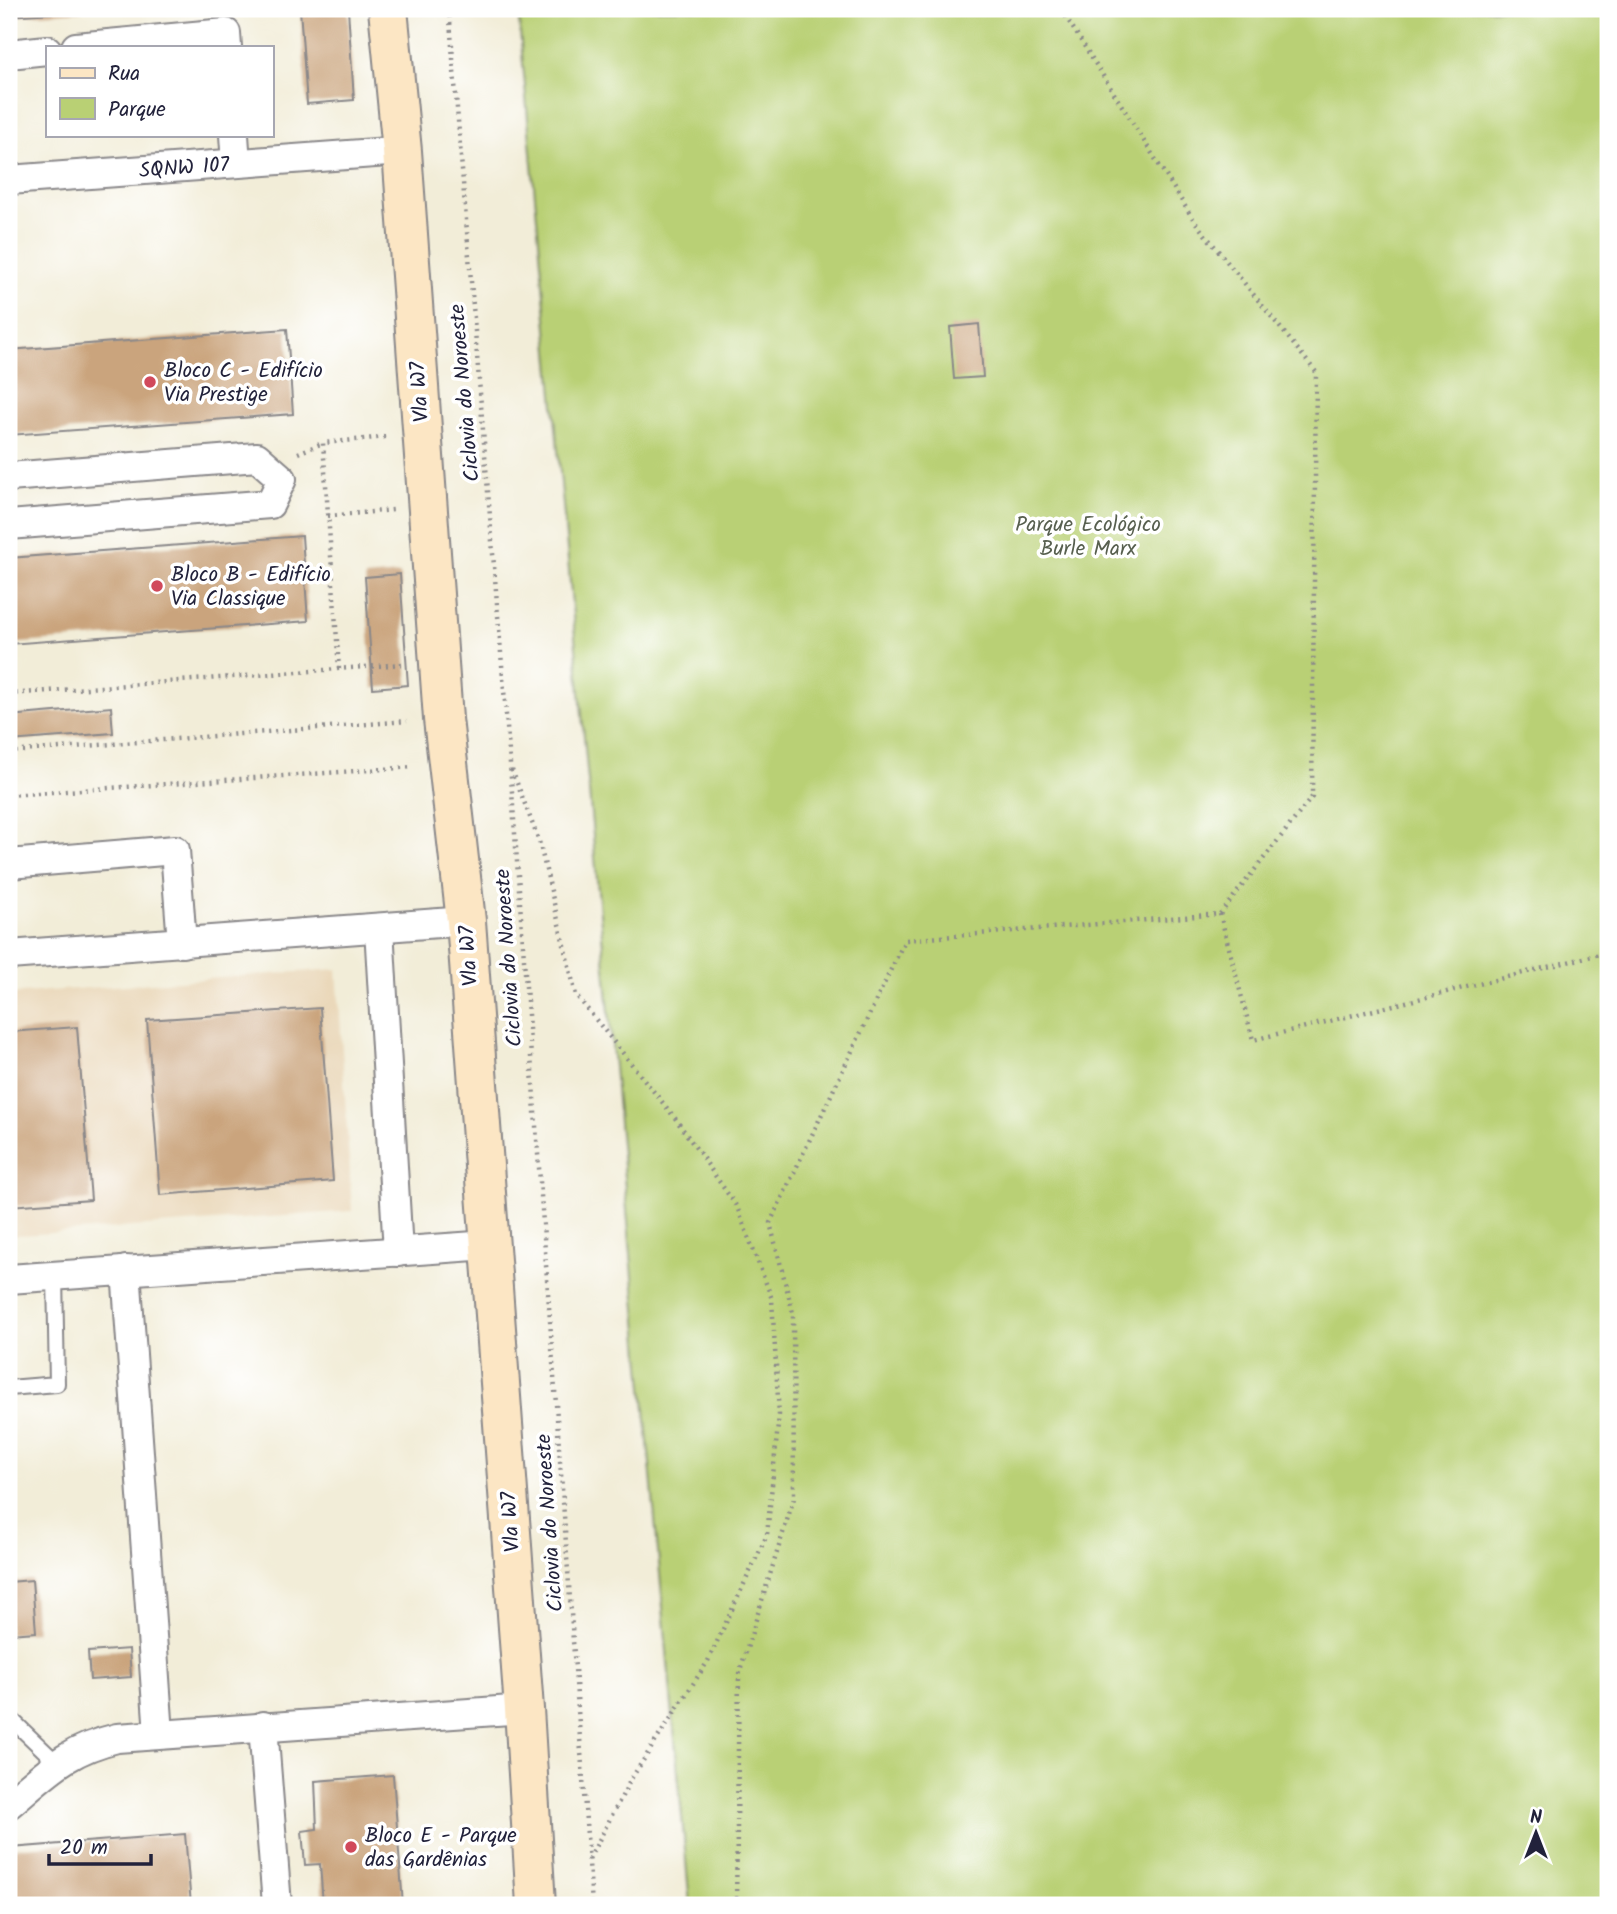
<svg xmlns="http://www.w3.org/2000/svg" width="1617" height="1914" viewBox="0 0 1617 1914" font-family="Kalam,sans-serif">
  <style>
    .built { fill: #ead8ba }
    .green { fill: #b9d074; stroke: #6e7958; stroke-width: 2 }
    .building { fill: #caa47d }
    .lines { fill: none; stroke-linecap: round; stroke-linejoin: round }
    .lane-casing { stroke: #8a888a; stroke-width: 18 }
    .street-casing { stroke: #8a888a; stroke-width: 32 }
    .secondary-casing { stroke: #8a888a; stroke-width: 42 }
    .path { stroke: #8a888a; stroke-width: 4.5; stroke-dasharray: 2 5; stroke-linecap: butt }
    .lane { stroke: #fff; stroke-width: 14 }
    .street { stroke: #fff; stroke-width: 28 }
    .secondary { stroke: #fce6c4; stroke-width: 38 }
    .poi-dot { fill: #d1495b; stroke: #fff; stroke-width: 2.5 }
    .labels { text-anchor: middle; stroke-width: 7; stroke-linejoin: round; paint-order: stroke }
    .street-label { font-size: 21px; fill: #22223b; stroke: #fff }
    .poi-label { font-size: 21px; fill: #22223b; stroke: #fff; text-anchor: start }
    .park-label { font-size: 21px; fill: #575f4f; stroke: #fff }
  </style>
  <rect width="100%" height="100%" fill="#fff"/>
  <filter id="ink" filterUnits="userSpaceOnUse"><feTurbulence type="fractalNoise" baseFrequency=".0143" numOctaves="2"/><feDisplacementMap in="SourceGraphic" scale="14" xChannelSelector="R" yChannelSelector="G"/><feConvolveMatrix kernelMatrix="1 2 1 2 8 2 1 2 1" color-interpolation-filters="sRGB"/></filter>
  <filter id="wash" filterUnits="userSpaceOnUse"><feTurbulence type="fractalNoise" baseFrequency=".00686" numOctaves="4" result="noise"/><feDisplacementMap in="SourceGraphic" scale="28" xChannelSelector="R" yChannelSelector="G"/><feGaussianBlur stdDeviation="1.57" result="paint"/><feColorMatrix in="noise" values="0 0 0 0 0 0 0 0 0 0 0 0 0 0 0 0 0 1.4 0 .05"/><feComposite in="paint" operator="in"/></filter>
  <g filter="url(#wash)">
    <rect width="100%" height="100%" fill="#f2edd8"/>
    <path class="built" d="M337 969 352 1211 9 1236V994Z"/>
    <path class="green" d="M518 9H1608V1905H690Z"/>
    <g id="blocks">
      <g class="building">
        <path d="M9 9H81L82 11 9 16Z"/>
        <path d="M300 9H348L354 100 307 104Z"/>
        <path d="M979 324 983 377 954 379 950 327Z"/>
        <path d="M287 329 293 414 9 435V350Z"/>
        <path d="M302 536 308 621 9 644V558Z"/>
        <path d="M400 574 408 685 373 688 365 577Z"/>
        <path d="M111 707 113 733 9 741V716Z"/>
        <path d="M320 1008 333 1181 160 1195 147 1020Z"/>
        <path d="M77 1027 91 1200 9 1206V1032Z"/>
        <path d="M32 1580 36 1632 9 1634V1582Z"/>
        <path d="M129 1649 131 1677 90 1680 88 1652Z"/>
        <path d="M393 1775 403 1905H323L320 1864 305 1865 302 1831 317 1829 315 1781Z"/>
        <path d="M185 1834 191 1905H15L11 1848Z"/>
      </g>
    </g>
  </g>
  <g filter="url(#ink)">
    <use href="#blocks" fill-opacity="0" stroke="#8a888a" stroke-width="2"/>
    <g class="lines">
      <g class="lane-casing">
        <g id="lane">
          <path d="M9 1388 57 1384 55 1275"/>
          <path d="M9 1717 57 1763"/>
        </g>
      </g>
      <g class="street-casing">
        <g id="street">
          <path d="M76 47 226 33 227 47"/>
          <path d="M9 54 47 50"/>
          <path d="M234 135 236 163"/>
          <path d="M9 180 402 151"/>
          <path d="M9 477 257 457 282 479 270 504 9 525"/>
          <path d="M9 864 175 850 182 943"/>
          <path d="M379 928 398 1252"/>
          <path d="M9 955 466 921"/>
          <path d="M126 1270 159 1734"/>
          <path d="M9 1279 489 1245"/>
          <path d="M263 1726 277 1905"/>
          <path d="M9 1804C47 1772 66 1750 117 1738L524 1709"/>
        </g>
      </g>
      <g class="secondary-casing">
        <path id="secondary" d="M388 9 402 151 443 719 466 921 524 1709 536 1905"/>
      </g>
      <g class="path">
        <path d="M449 9 510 764 592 1905"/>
        <path d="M298 453 323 443"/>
        <path d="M328 516 394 510"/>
        <path d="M339 669 323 443 386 437"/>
        <path d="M9 694 403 664"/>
        <path d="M9 752 407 721"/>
        <path d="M512 770 539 841 576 995 675 1118 737 1207 772 1299 779 1415 767 1535 708 1661 631 1779 589 1859"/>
        <path d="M9 795 413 767"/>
        <path d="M1220 914 1253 1040 1608 952"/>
        <path d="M736 1905 739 1674 794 1498 793 1313 770 1223 905 940 1220 914 1312 797 1316 372 1195 222 1061 9"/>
      </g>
      <use href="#lane" class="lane"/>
      <use href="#street" class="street"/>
      <use href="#secondary" class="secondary"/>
    </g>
  </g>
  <g class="poi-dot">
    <circle cx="150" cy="382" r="7"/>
    <circle cx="157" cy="586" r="7"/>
    <circle cx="351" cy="1847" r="7"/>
  </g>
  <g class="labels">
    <g class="street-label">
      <text transform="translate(184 167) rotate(-4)" y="7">SQNW 107</text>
      <text transform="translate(419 392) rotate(-94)" y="7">Vla W7</text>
      <text transform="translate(464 393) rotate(-95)" y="7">Ciclovia do Noroeste</text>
      <text transform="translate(468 956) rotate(-94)" y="7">Vla W7</text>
      <text transform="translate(508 958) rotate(-94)" y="7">Ciclovia do Noroeste</text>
      <text transform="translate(510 1522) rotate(-94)" y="7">Vla W7</text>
      <text transform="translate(549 1523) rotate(-94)" y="7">Ciclovia do Noroeste</text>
    </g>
    <g class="poi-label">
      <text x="164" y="377">Bloco C - Edifício<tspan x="164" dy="24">Via Prestige</tspan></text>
      <text x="171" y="581">Bloco B - Edifício<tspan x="171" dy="24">Via Classique</tspan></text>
      <text x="365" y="1842">Bloco E - Parque<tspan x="365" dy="24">das Gardênias</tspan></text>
    </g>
    <g class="park-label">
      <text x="1088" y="531">Parque Ecológico<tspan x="1088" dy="24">Burle Marx</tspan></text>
    </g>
  </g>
  <rect width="1617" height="1914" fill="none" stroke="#fff" stroke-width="35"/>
  <rect x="46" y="46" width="228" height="91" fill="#ffffff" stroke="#a7a7b1" stroke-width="2"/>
  <rect x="60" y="68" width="35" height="10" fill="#fce6c4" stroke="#a7a7b1" stroke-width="2"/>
  <text x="108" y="80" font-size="21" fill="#22223b">Rua</text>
  <rect x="60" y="98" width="35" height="21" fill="#b9d074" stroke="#a7a7b1" stroke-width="2"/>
  <text x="108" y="116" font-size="21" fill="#22223b">Parque</text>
  <g transform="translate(1536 1833)" stroke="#ffffff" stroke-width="5" paint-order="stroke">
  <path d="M0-5L12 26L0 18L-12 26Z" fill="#22223b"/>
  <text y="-10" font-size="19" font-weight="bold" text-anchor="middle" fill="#22223b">N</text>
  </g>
  <path d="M49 1854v10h102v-10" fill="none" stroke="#22223b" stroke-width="3.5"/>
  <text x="60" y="1854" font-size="21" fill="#22223b" stroke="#ffffff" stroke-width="5" paint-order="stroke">20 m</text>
</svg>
